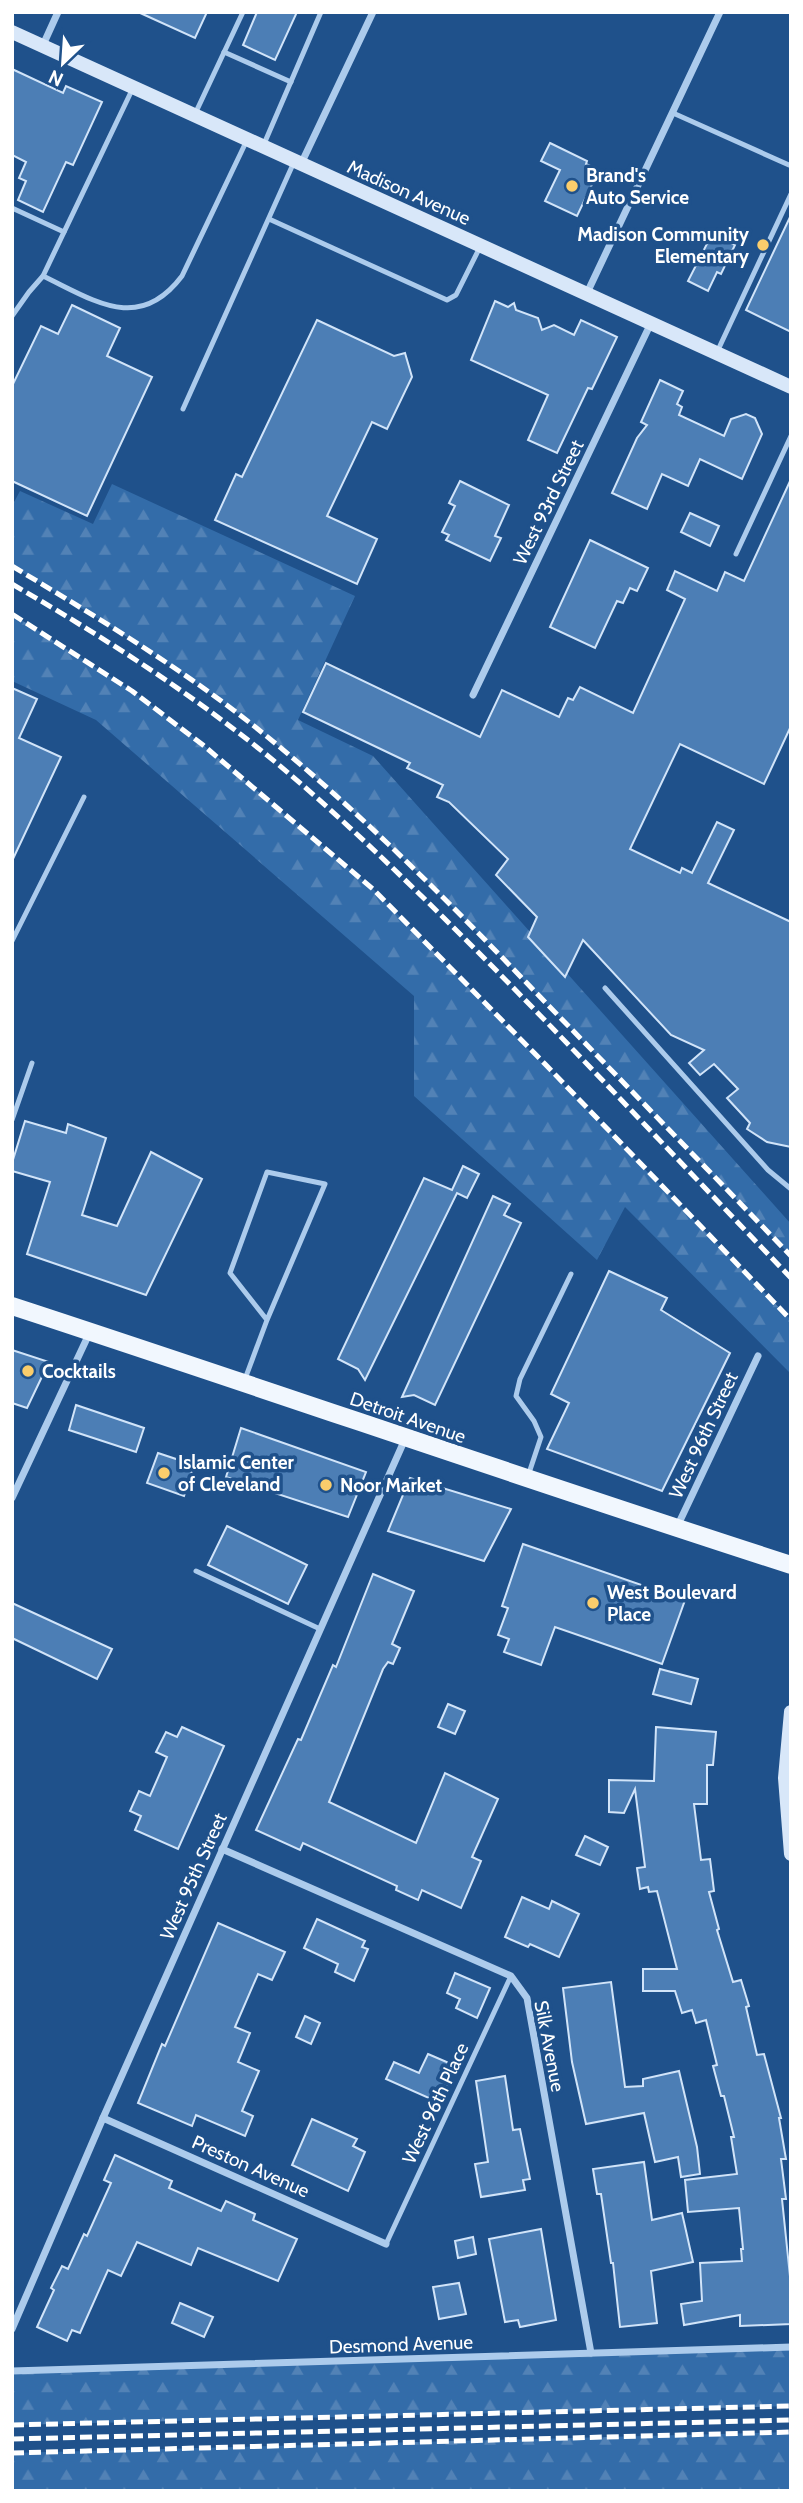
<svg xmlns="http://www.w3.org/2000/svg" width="803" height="2503" viewBox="0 0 803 2503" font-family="Cabin,sans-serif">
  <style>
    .forest { fill: url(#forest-firs) }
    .building { fill: #4c7eb5; stroke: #d1e4f9; stroke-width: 2 }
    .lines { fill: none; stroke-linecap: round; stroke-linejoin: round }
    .lane { stroke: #accbec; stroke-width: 5 }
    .street { stroke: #accbec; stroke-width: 7 }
    .secondary { stroke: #d8e7f9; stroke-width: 14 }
    .primary { stroke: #f1f7fe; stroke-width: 18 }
    .rail { stroke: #fff; stroke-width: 5; stroke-dasharray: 12 5; stroke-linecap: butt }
    .poi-dot { fill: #facd6c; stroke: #1f518b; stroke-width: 2.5 }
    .labels { text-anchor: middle; stroke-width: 7; stroke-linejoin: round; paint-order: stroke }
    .poi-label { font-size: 19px; font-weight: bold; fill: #fff; stroke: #1f518b; text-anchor: start }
    .street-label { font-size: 19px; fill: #fff; stroke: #1f518b }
  </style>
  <defs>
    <pattern id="forest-firs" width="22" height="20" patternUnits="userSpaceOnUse" patternTransform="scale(1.75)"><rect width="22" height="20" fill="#336ca9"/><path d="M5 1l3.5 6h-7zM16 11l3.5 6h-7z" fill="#5282b6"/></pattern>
  </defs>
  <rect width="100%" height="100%" fill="#1f518b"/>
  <g class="forest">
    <path d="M112 484 355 596 298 720 373 756 791 1224V1256C709 1171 627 1086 545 1002 452 905 359 810 254 726 178 666 95 616 12 566V506L20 491 93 524Z"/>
    <path d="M12 614 132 691 203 745 374 890 791 1320V1374L625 1207 597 1260 414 1096V996L96 720 12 681Z"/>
    <path d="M791 2347V2406L12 2425V2371Z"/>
    <path d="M791 2432V2491H12V2453Z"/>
  </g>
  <g class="building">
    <path d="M138 12H207L195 38Z"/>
    <path d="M257 12H297L275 60 243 45Z"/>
    <path d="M12 69 63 93 66 86 102 102 73 165 66 162 43 212 18 200 26 181 19 178 26 162 12 155Z"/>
    <path d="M550 143 587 161 586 164 599 170 577 216 545 201 560 170 541 161Z"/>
    <path d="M791 215V332L746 310Z"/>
    <path d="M712 234 735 245 721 274 717 272 708 291 688 281Z"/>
    <path d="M495 301 508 307 514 303 516 310 538 318 542 330 554 325 574 335 581 320 617 337 592 389 588 388 557 453 528 440 548 395 471 360Z"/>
    <path d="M72 305 120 328 107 356 152 377 87 516 12 481V386L41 326 58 334Z"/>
    <path d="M317 320 394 356 405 353 412 377 387 429 372 422 327 516 377 539 357 584 215 520 236 474 242 477Z"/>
    <path d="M660 380 683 391 677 404 682 407 679 415 724 436 731 419 746 414 755 418 762 434 742 479 700 459 688 486 662 474 647 509 612 493 637 438 647 425 641 422Z"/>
    <path d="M791 479V726L764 784 680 744 630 849 680 873 682 868 692 873 717 822 734 830 708 883 791 922V1147L767 1142 747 1129 750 1123 727 1098 738 1089 714 1064 700 1075 689 1063 704 1050 671 1035 583 940 565 977 528 937 537 917 496 875 508 859 449 802 437 797 443 785 407 768 410 763 303 712 326 663 480 737 502 690 559 717 568 698 573 700 580 687 633 713 685 599 667 590 675 571 717 591 725 572 744 581Z"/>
    <path d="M460 481 509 505 495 536 501 538 490 561 446 540 449 535 442 532 455 506 449 503Z"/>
    <path d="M690 513 719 526 710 546 681 532Z"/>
    <path d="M590 540 648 568 637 591 630 588 623 603 617 601 595 648 550 627Z"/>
    <path d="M12 688 37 699 19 738 61 757 12 861Z"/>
    <path d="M25 1121 66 1133 68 1124 106 1138 82 1215 117 1226 151 1152 202 1179 146 1295 27 1254 50 1182 12 1171V1163Z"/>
    <path d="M463 1166 479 1174 467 1198 457 1193 365 1380 358 1369 338 1359 424 1178 452 1190Z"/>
    <path d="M493 1196 510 1204 504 1215 521 1223 435 1405 414 1395 402 1397Z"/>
    <path d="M609 1271 667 1298 661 1310 730 1353 662 1491 547 1449 569 1403 551 1394Z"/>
    <path d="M12 1350 49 1362 27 1408 12 1403Z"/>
    <path d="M76 1405 144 1428 136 1452 69 1430Z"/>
    <path d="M241 1428 366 1472 348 1517 226 1477Z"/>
    <path d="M158 1453 194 1465 184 1496 147 1483Z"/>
    <path d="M410 1478 511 1509 484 1561 388 1531Z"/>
    <path d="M227 1526 307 1565 288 1604 208 1565Z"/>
    <path d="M523 1544 685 1600 662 1664 555 1627 541 1665 504 1652 509 1639 498 1635 508 1608 502 1606Z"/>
    <path d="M373 1574 414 1591 392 1644 400 1648 393 1664 388 1662 383 1669 329 1802 416 1843 445 1773 498 1799 472 1857 481 1861 461 1908 422 1890 418 1900 396 1890 397 1886 303 1843 300 1850 256 1830 298 1739 301 1740 333 1665 336 1667Z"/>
    <path d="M12 1603 112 1649 97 1679 12 1638Z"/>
    <path d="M660 1669 698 1679 691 1704 653 1694Z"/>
    <path d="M448 1704 465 1711 455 1734 438 1727Z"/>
    <path d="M182 1727 224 1746 178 1849 135 1830 141 1816 130 1811 139 1791 150 1796 167 1757 156 1752 166 1732 177 1737Z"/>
    <path d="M656 1727 716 1732 713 1765H707V1804H694L701 1860 710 1859 714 1891 709 1892 719 1929 717 1930 733 1982 741 1980 749 2006 746 2007 757 2055 764 2054 781 2118H779L786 2159H781L786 2199H782L791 2286V2324L740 2326V2315L684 2325 681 2304 702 2301 700 2263 742 2261 741 2249H743L739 2208 688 2212 685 2180 737 2174 731 2137H734L724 2096H721L713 2066 717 2065 706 2020 696 2023 692 2010 682 2013 675 1991H643V1969H677L657 1891 649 1892 648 1887 640 1889 637 1868 645 1867 635 1789 624 1813 609 1812V1780L654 1781Z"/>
    <path d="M585 1836 608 1847 600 1865 576 1855Z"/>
    <path d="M522 1897 549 1909 552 1901 579 1914 559 1957 530 1944 528 1947 505 1937Z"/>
    <path d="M317 1919 365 1941 362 1947 368 1949 354 1981 335 1972 338 1964 304 1948Z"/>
    <path d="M218 1923 285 1952 272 1980 258 1974 235 2027 250 2033 238 2062 259 2071 242 2111 253 2116 245 2136 196 2115 192 2126 138 2103 162 2044 165 2046Z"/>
    <path d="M455 1973 490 1988 477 2018 456 2008 460 1999 447 1993Z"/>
    <path d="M611 1982 625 2087 643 2086V2079L679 2071 697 2147 700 2174 681 2177 678 2157 655 2162 644 2113 586 2124 572 2062 563 1988Z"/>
    <path d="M305 2016 320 2023 311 2044 296 2037Z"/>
    <path d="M428 2054 456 2066 440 2103 386 2079 394 2062 419 2073Z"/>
    <path d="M505 2076 513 2130 520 2129 530 2179 523 2180 525 2190 481 2197 475 2164 488 2162 476 2081Z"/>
    <path d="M312 2119 357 2139 353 2146 365 2152 348 2191 292 2165Z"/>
    <path d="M115 2155 172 2181 169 2188 221 2211 226 2201 255 2214 253 2220 297 2239 278 2281 198 2248 191 2265 137 2242 121 2276 108 2270 80 2333 72 2330 67 2341 37 2327 54 2290 51 2288 62 2266 68 2269 84 2234 87 2236 111 2183 104 2180Z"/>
    <path d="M644 2162 652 2220 682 2213 693 2262 651 2271 657 2323 620 2327 613 2263H611L601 2194H597L593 2169Z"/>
    <path d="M541 2229 556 2320 520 2327 518 2320 505 2322 489 2239Z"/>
    <path d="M473 2237 476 2254 458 2258 455 2241Z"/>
    <path d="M459 2283 466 2314 439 2319 433 2287Z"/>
    <path d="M180 2303 213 2317 204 2337 172 2323Z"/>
  </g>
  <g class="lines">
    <g class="lane">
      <path d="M224 52 291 82"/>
      <path d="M673 113 789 165"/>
      <path d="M195 114 243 12"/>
      <path d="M264 144 321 12"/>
      <path d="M12 208 64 232"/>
      <path d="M269 219 447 300 456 295 480 247"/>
      <path d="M43 276 132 90"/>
      <path d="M12 316 29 292 43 276C95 301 139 333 182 276L247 140"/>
      <path d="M718 350 791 194"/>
      <path d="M183 409 294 162"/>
      <path d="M736 554 791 436"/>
      <path d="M12 941 84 797"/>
      <path d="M605 988 768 1170 791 1189"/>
      <path d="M12 1120 32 1063"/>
      <path d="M245 1379 267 1320 325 1184 267 1172 230 1273 267 1320"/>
      <path d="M528 1476 541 1437 534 1421 516 1396 520 1379 571 1274"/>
      <path d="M196 1571 320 1629"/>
      <path d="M386 2244 511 1976"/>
    </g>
    <g class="street">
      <path d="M43 45 58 12"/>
      <path d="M301 164 373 12"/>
      <path d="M587 293 720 12"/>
      <path d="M473 695 651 323"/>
      <path d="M12 1498 89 1334"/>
      <path d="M677 1527 758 1356"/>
      <path d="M222 1849 511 1976 527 1998 591 2353"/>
      <path d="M103 2118 386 2244"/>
      <path d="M12 2329 103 2118 405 1439"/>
      <path d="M12 2371 791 2347"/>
    </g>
    <g class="secondary">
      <path d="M12 32 791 387"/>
      <path d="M791 1712 785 1778 791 1854"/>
    </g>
    <path class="primary" d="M12 1306C272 1391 530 1481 791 1565"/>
    <g class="rail">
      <path d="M12 566C95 616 178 666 254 726 359 810 452 905 545 1002 627 1086 709 1171 791 1256"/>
      <path d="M12 584C105 638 196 696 279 765 349 824 415 889 479 953 585 1060 687 1170 791 1278"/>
      <path d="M12 614 132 691 203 745 374 890 545 1064 791 1320"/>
      <path d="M12 2425 791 2406"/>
      <path d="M12 2439 791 2420"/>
      <path d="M12 2453 791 2432"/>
    </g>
  </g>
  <g class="poi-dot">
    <circle cx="572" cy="186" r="7"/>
    <circle cx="763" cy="245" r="7"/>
    <circle cx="28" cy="1371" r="7"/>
    <circle cx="164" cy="1473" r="7"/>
    <circle cx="326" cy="1485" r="7"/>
    <circle cx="593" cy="1603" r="7"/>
  </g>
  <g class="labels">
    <g class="poi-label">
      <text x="586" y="182">Brand's<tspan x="586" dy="22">Auto Service</tspan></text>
      <text x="749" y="241" text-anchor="end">Madison Community<tspan x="749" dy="22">Elementary</tspan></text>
      <text x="42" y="1378">Cocktails</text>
      <text x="178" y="1469">Islamic Center<tspan x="178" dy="22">of Cleveland</tspan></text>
      <text x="340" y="1492">Noor Market</text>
      <text x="607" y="1599">West Boulevard<tspan x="607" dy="22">Place</tspan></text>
    </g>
    <g class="street-label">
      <text transform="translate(409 192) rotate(24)" y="7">Madison Avenue</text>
      <text transform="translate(548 502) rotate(-64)" y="7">West 93rd Street</text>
      <text transform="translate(408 1417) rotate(19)" y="7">Detroit Avenue</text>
      <text transform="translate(703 1435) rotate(-65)" y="7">West 96th Street</text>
      <text transform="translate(193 1876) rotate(-66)" y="7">West 95th Street</text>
      <text transform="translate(550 2046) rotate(79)" y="7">Silk Avenue</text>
      <text transform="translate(435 2103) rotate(-65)" y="7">West 96th Place</text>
      <text transform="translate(251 2166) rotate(24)" y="7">Preston Avenue</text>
      <text transform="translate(401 2344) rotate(-2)" y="7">Desmond Avenue</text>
    </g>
  </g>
  <rect width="803" height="2503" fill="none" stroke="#ffffff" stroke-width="28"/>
  <g transform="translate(63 63) rotate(205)" stroke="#1f518b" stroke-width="5" paint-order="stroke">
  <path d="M0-5L12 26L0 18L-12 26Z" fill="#ffffff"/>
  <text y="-10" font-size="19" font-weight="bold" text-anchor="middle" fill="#ffffff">N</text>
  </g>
</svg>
